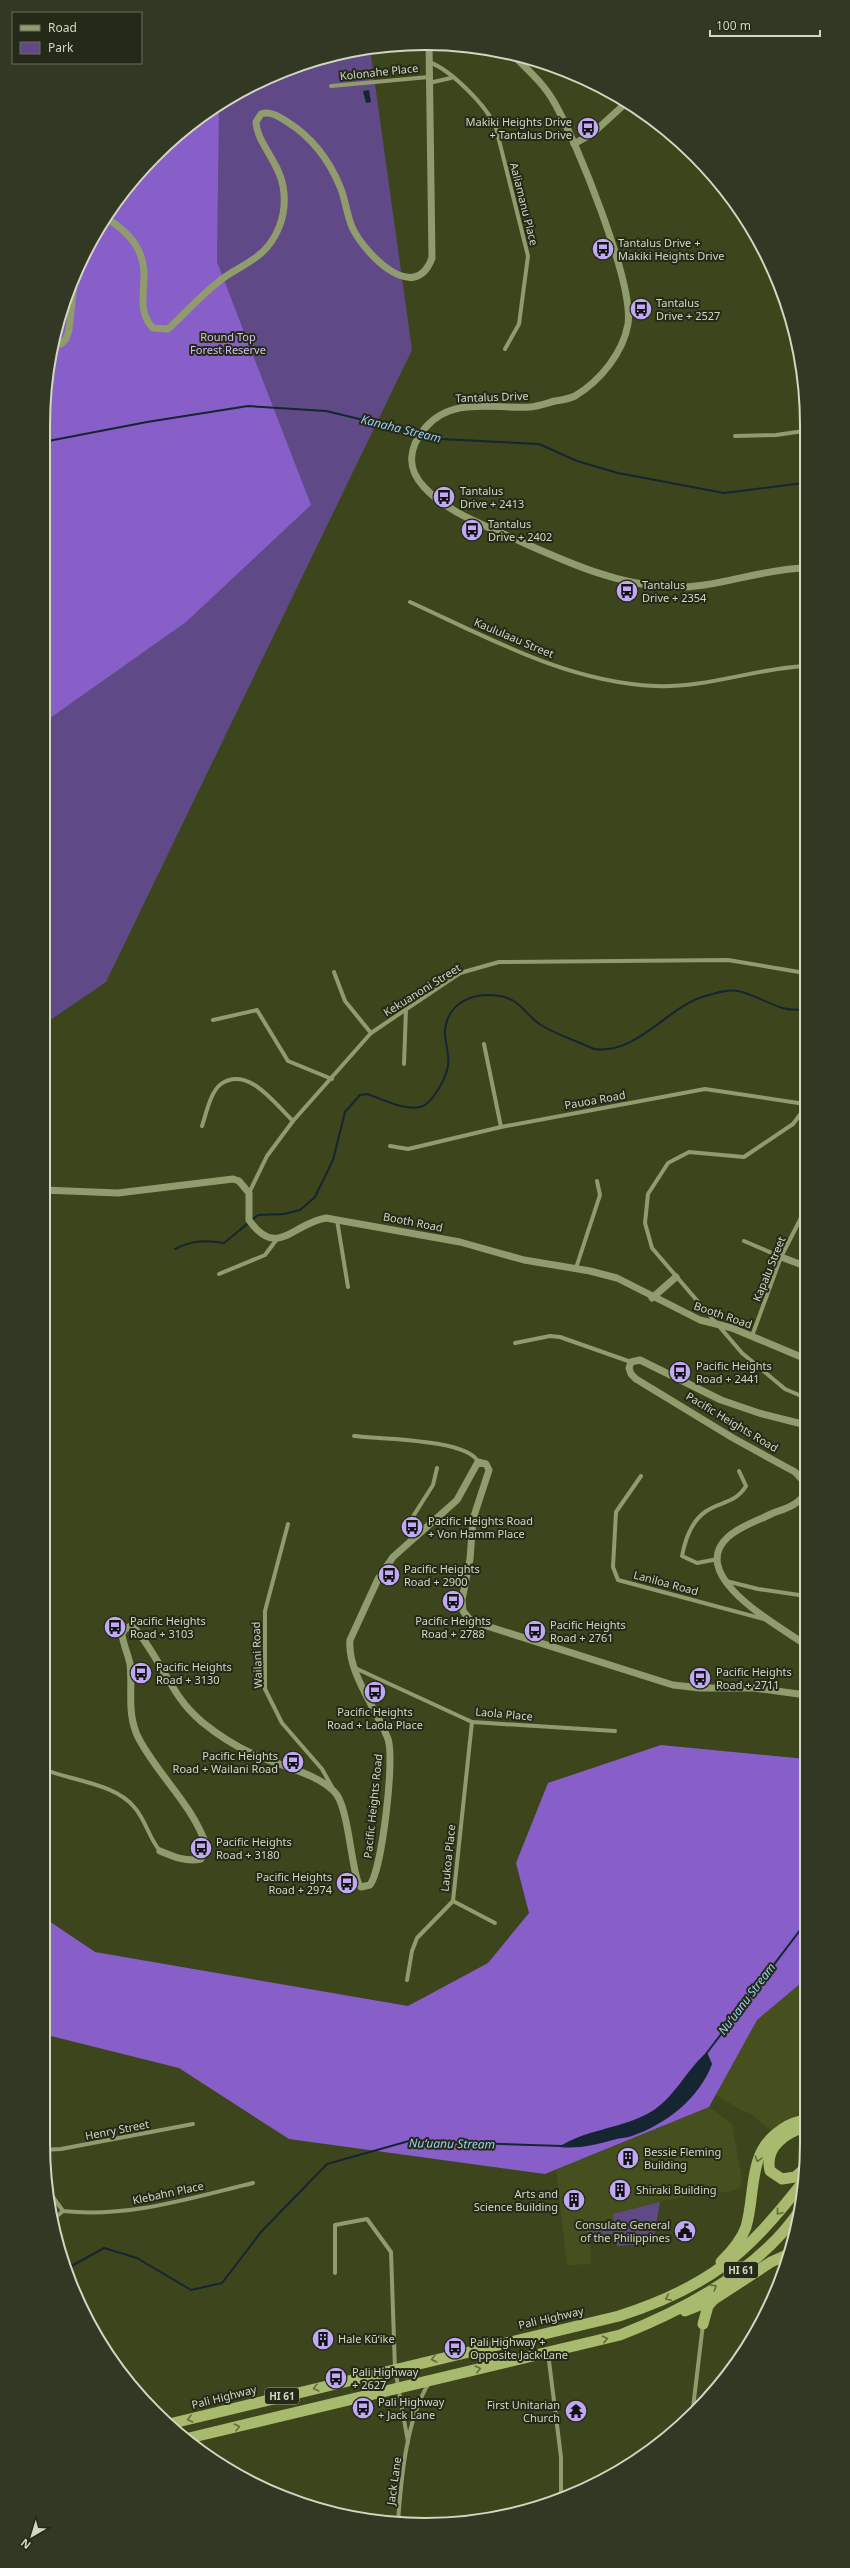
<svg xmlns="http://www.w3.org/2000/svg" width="850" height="2568" viewBox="0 0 850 2568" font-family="'Noto Sans',sans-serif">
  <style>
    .built { fill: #46501e }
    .green { fill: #604987 }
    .forest { fill: #885fc8 }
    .water { fill: #152632 }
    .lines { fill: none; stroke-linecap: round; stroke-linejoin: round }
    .stream { stroke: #152632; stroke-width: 2 }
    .minor { stroke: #909b6e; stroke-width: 4 }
    .tertiary { stroke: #909b6e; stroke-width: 7 }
    .trunk { stroke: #a8ba6d; stroke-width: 11 }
    .oneway { stroke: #606b3e }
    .labels { text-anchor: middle; stroke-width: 4; stroke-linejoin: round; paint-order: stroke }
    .shield { fill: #252a18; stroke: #9da38e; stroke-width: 1 }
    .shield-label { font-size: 10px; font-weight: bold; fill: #d1d7c0 }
    .street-label { font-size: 11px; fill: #d1d7c0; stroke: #252a18 }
    .poi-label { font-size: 11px; fill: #d1d7c0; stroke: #252a18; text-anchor: start }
    .park-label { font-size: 11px; fill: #d1c0f5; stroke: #252a18 }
    .water-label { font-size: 12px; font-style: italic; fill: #97ccf1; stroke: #252a18 }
    .rim { fill: none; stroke: #d1d7c0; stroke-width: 2 }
  </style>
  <rect width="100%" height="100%" fill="#3d451c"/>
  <g class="built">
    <path d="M807 1978V2114L798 2115 770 2130 750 2113 743 2111 715 2094 757 2020Z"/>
    <path d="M709 2107 732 2124 742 2179 740 2188 729 2192 712 2191 660 2202 653 2243 617 2246 615 2234 600 2235V2239L590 2240 591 2264 567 2265 556 2170Z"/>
  </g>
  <g class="green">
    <path d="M370 48 412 350 106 982 43 1025V425L50 350 108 213 155 155 213 107 279 72 351 50Z"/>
    <path d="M660 2202 653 2243 617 2246 615 2234 600 2235V2239L588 2240 586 2225 614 2222 613 2214Z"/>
  </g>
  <g class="forest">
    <path d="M219 104 217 262 311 505 186 622 43 723V425L50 350 72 279 108 213 155 155Z"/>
    <path d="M661 1745 806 1759 807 1978 757 2020 709 2107 545 2174 289 2139 179 2068 43 2034V1917L95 1952 408 2006 488 1963 529 1913 516 1863 548 1783Z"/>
  </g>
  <g class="water">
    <path d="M369 90 371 102 366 103 363 91Z"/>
    <path d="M707 2052 712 2064C699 2099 666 2124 632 2136 626 2138 619 2138 613 2140 594 2145 579 2149 559 2147 585 2130 617 2129 645 2115 672 2103 685 2071 707 2052Z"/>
  </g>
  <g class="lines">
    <g class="stream">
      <path d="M422 434 441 439 539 444 577 461 618 473 724 493 804 483"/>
      <path d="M43 442 147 422 248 406 326 411 418 433"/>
      <path d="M175 1249C193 1240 204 1240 224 1243L258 1215 284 1214 300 1210 315 1197 333 1160 345 1112 360 1095 367 1094C383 1099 404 1111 420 1107 432 1105 446 1078 448 1066 450 1054 444 1041 445 1030 448 1001 475 992 500 996 522 1000 525 1015 541 1025 557 1035 577 1041 594 1049 637 1055 667 1007 705 996 716 993 728 989 738 991 762 996 779 1014 805 1009"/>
      <path d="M706 2054 807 1921"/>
      <path d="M66 2269 104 2248 137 2258 191 2290 222 2283 261 2232 327 2164 409 2141 562 2146"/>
    </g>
    <g class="minor">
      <path d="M429 62C451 70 487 106 496 128L528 256 519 324 505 349"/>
      <path d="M429 83 451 78"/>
      <path d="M331 86 429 77"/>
      <path d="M735 436 776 435 804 431"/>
      <path d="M410 602C489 638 567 682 655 686 706 688 754 669 804 666"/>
      <path d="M334 972 345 1001 371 1033"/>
      <path d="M213 1020 257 1010 288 1061 332 1079"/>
      <path d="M484 1044 501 1127"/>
      <path d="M404 1064 406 1009"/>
      <path d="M805 1108 793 1124 744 1157 689 1152 668 1163 648 1194 645 1223 652 1248 742 1353 785 1389 806 1398"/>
      <path d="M202 1126C206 1115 210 1092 221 1084 248 1065 275 1104 293 1121"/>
      <path d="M390 1146 408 1149 501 1127 705 1089 805 1104"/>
      <path d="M249 1193 267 1156 293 1121 371 1033 460 973 499 962 728 960 805 973"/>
      <path d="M337 1220 348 1287"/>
      <path d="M744 1241 781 1257"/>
      <path d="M576 1268 600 1195 597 1181"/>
      <path d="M219 1274 265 1255 277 1239"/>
      <path d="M752 1336 781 1257 805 1210"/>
      <path d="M515 1343 550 1336 560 1337 631 1362"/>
      <path d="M354 1436C379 1439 468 1439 478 1462"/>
      <path d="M641 1476 616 1512 613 1567 618 1580 764 1619"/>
      <path d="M288 1524 265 1611V1689L282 1723 322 1769 332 1787"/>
      <path d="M413 1540 405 1529 433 1485 437 1468"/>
      <path d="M718 1559 697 1563 682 1556C685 1540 691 1522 705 1512 720 1501 735 1504 746 1486L739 1471"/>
      <path d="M726 1581 758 1589 806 1596"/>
      <path d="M355 1668 472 1722 615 1731"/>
      <path d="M43 1769C72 1781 115 1783 135 1808 146 1821 149 1838 160 1851"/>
      <path d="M453 1901 495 1923"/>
      <path d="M407 1980 412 1951 417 1938 453 1901 472 1722"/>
      <path d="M44 2150 61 2149 193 2124"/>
      <path d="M48 2190 63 2211C129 2218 190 2198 253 2183"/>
      <path d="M51 2221 63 2211"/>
      <path d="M335 2273V2225L367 2219 391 2252 395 2369 408 2442"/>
      <path d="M548 2353 561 2457V2498"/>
      <path d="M693 2408 703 2324"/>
      <path d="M398 2522C401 2481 406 2419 429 2383"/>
    </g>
    <g class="tertiary">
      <path d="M514 56C528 70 544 84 554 102 576 140 634 283 628 324 623 353 600 381 575 396 569 399 562 400 555 401 547 403 539 406 530 407 493 409 452 396 425 428 409 447 406 468 424 487 446 511 479 523 508 536 559 558 611 584 667 587 712 590 759 569 804 568"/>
      <path d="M574 144 593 133 627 102"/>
      <path d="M105 217C174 260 124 298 153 328L168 329C185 314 199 297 217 283 228 273 243 267 255 258 278 242 288 213 283 186 279 162 257 143 256 122L261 114C270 111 278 116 286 121 312 137 330 161 341 189 346 202 347 217 353 229 366 255 415 305 432 258L429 43"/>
      <path d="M52 343 61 344 66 339 69 330 75 274"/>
      <path d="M43 1190 118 1193 233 1179 239 1181 249 1193V1220C277 1260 293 1223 326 1218L460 1242 524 1260 590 1271 617 1278 700 1320 732 1328 806 1359"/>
      <path d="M781 1257 805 1266"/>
      <path d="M652 1298 676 1277"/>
      <path d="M806 1425 759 1413 721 1400 640 1360 631 1362 629 1368 631 1374 636 1379 733 1438 795 1472 806 1484"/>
      <path d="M806 1492C800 1505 783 1509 771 1514 757 1521 740 1526 728 1537 685 1576 781 1627 806 1645"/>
      <path d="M160 1851C174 1857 186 1862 201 1859L207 1847C191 1802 160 1778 139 1739 126 1714 133 1690 130 1664 128 1654 123 1644 122 1634L125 1629 131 1626C142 1630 170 1685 180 1698 186 1707 194 1715 202 1722 218 1735 235 1746 253 1754 276 1765 322 1774 337 1795 350 1815 352 1880 361 1887L370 1885C382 1869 395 1759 388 1739 377 1710 347 1672 350 1640L378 1579 393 1557 457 1500 478 1462 486 1464 489 1470 473 1519 470 1559 462 1600 463 1611 471 1621 673 1685 700 1688H754L806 1695"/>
    </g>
    <g class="trunk">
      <path d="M804 2169 795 2177 782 2179 770 2171C764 2147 786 2132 807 2127"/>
      <path d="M721 2262C731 2252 741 2241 746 2227 756 2193 747 2152 781 2130 789 2124 797 2121 807 2120"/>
      <path d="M685 2311 713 2300 771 2262 789 2254"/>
      <path d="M703 2324 708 2306 713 2300"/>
      <path d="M169 2424 619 2316C709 2287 746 2255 803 2182"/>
      <path d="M185 2439 620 2335C686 2309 760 2270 800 2210"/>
    </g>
  </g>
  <defs><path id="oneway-chevron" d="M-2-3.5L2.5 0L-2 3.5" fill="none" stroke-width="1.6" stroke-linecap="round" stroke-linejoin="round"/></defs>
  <g class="oneway">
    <use href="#oneway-chevron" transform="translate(758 2159) rotate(107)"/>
    <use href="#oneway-chevron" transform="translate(779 2212) rotate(130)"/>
    <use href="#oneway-chevron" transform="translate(714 2287) rotate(-32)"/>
    <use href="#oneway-chevron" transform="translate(668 2298) rotate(156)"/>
    <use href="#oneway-chevron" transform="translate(605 2339) rotate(-13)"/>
    <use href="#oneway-chevron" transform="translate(434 2359) rotate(166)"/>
    <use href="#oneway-chevron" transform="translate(478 2369) rotate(-13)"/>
    <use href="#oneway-chevron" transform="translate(316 2388) rotate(166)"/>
    <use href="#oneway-chevron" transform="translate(190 2419) rotate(166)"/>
    <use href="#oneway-chevron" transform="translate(237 2427) rotate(-14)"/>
  </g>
  <defs>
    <g id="bus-disc" transform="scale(1.15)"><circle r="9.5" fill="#c1a8f3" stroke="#252a18"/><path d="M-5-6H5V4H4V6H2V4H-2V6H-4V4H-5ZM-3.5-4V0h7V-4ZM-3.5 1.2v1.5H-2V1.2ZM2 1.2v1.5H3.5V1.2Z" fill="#111"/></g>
    <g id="building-disc" transform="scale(1.15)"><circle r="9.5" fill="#c1a8f3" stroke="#252a18"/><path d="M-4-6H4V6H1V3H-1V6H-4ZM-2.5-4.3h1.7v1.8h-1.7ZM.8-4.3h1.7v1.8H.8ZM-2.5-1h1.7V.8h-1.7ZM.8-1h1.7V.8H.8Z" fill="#111"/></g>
    <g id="civic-disc" transform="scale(1.15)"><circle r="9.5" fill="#c1a8f3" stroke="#252a18"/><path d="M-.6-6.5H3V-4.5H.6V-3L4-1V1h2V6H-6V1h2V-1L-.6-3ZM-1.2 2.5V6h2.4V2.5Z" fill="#111"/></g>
    <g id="temple-disc" transform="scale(1.15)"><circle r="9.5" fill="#c1a8f3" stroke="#252a18"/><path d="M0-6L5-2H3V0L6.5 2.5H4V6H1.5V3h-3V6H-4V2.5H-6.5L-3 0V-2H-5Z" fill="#111"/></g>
  </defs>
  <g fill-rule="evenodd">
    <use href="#bus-disc" x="588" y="128"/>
    <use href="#bus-disc" x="603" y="249"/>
    <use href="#bus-disc" x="641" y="309"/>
    <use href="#bus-disc" x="444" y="497"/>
    <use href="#bus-disc" x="472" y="530"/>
    <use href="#bus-disc" x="627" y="591"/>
    <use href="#bus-disc" x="680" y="1372"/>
    <use href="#bus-disc" x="412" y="1527"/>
    <use href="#bus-disc" x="389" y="1575"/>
    <use href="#bus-disc" x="453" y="1601"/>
    <use href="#bus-disc" x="115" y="1627"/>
    <use href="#bus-disc" x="535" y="1631"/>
    <use href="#bus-disc" x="141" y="1673"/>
    <use href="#bus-disc" x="700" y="1678"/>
    <use href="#bus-disc" x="375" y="1692"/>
    <use href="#bus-disc" x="293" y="1762"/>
    <use href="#bus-disc" x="201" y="1848"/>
    <use href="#bus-disc" x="347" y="1883"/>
    <use href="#building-disc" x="628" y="2158"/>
    <use href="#building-disc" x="620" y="2190"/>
    <use href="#building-disc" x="574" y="2200"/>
    <use href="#civic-disc" x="685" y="2231"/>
    <use href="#building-disc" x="323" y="2339"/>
    <use href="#bus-disc" x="455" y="2348"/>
    <use href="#bus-disc" x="336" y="2378"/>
    <use href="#bus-disc" x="363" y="2408"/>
    <use href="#temple-disc" x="576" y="2411"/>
  </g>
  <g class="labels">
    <g class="shield">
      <rect x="724" y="2262" width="34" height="16" rx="3"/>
      <rect x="265" y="2388" width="34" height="16" rx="3"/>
    </g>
    <g class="shield-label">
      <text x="741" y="2274">HI 61</text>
      <text x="282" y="2400">HI 61</text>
    </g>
    <g class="street-label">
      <text transform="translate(379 72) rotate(-6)" y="4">Kolonahe Place</text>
      <text transform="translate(524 204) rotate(76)" y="4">Aaliamanu Place</text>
      <text transform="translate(492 397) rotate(-2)" y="4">Tantalus Drive</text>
      <text transform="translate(514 638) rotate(23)" y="4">Kaululaau Street</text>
      <text transform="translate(422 990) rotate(-32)" y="4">Kekuanoni Street</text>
      <text transform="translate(595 1100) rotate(-10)" y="4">Pauoa Road</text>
      <text transform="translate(413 1222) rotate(11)" y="4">Booth Road</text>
      <text transform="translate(769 1269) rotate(-68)" y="4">Kapalu Street</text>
      <text transform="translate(723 1315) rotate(19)" y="4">Booth Road</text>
      <text transform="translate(732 1422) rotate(31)" y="4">Pacific Heights Road</text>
      <text transform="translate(666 1583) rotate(15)" y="4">Laniloa Road</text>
      <text transform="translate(257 1655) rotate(-92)" y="4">Wailani Road</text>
      <text transform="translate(504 1714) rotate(5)" y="4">Laola Place</text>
      <text transform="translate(373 1806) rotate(-84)" y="4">Pacific Heights Road</text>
      <text transform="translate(448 1858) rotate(-84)" y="4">Laukoa Place</text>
      <text transform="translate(117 2130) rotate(-11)" y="4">Henry Street</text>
      <text transform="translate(168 2193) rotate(-12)" y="4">Klebahn Place</text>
      <text transform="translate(551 2318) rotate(-13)" y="4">Pali Highway</text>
      <text transform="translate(224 2397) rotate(-14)" y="4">Pali Highway</text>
      <text transform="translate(394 2481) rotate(-82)" y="4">Jack Lane</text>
    </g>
    <g class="poi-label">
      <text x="572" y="126" text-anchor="end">Makiki Heights Drive<tspan x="572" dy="13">+ Tantalus Drive</tspan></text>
      <text x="618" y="247">Tantalus Drive +<tspan x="618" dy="13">Makiki Heights Drive</tspan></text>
      <text x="656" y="307">Tantalus<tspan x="656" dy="13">Drive + 2527</tspan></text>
      <text x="460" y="495">Tantalus<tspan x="460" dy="13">Drive + 2413</tspan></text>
      <text x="488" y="528">Tantalus<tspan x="488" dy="13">Drive + 2402</tspan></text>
      <text x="642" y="589">Tantalus<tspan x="642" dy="13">Drive + 2354</tspan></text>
      <text x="696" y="1370">Pacific Heights<tspan x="696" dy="13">Road + 2441</tspan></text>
      <text x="428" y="1525">Pacific Heights Road<tspan x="428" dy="13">+ Von Hamm Place</tspan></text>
      <text x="404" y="1573">Pacific Heights<tspan x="404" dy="13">Road + 2900</tspan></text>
      <text x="130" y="1625">Pacific Heights<tspan x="130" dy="13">Road + 3103</tspan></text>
      <text x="453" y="1625" text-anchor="middle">Pacific Heights<tspan x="453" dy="13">Road + 2788</tspan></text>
      <text x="550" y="1629">Pacific Heights<tspan x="550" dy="13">Road + 2761</tspan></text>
      <text x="156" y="1671">Pacific Heights<tspan x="156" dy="13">Road + 3130</tspan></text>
      <text x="716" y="1676">Pacific Heights<tspan x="716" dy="13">Road + 2711</tspan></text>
      <text x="375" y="1716" text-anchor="middle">Pacific Heights<tspan x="375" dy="13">Road + Laola Place</tspan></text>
      <text x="278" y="1760" text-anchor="end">Pacific Heights<tspan x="278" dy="13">Road + Wailani Road</tspan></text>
      <text x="216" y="1846">Pacific Heights<tspan x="216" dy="13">Road + 3180</tspan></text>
      <text x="332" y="1881" text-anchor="end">Pacific Heights<tspan x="332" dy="13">Road + 2974</tspan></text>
      <text x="644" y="2156">Bessie Fleming<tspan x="644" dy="13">Building</tspan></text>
      <text x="636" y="2194">Shiraki Building</text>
      <text x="558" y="2198" text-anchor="end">Arts and<tspan x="558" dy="13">Science Building</tspan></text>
      <text x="670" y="2229" text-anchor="end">Consulate General<tspan x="670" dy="13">of the Philippines</tspan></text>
      <text x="338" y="2343">Hale Kūʻike</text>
      <text x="470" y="2346">Pali Highway +<tspan x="470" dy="13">Opposite Jack Lane</tspan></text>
      <text x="352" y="2376">Pali Highway<tspan x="352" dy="13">+ 2627</tspan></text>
      <text x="378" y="2406">Pali Highway<tspan x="378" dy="13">+ Jack Lane</tspan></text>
      <text x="560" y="2409" text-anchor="end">First Unitarian<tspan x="560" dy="13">Church</tspan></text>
    </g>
    <g class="park-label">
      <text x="228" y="341">Round Top<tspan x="228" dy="13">Forest Reserve</tspan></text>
    </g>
    <g class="water-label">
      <text transform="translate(401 429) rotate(14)" y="4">Kanaha Stream</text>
      <text transform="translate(747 1999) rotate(-53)" y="4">Nuʻuanu Stream</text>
      <text transform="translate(452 2144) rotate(1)" y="4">Nuʻuanu Stream</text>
    </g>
  </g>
  <path d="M0 0H850V2568H0ZM425 50H425A375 375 0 0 1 800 425V2143A375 375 0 0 1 425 2518H425A375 375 0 0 1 50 2143V425A375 375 0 0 1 425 50Z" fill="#333825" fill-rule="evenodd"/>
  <path class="rim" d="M425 50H425A375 375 0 0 1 800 425V2143A375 375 0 0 1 425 2518H425A375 375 0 0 1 50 2143V425A375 375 0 0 1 425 50Z"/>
  <rect x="12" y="12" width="130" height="52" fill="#252a18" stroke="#6a6f5b"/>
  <rect x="20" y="25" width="20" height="6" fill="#909b6e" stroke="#6a6f5b"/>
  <text x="48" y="32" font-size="12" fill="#d1d7c0">Road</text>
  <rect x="20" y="42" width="20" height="12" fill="#604987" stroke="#6a6f5b"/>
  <text x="48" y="52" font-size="12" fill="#d1d7c0">Park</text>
  <g transform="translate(32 2536) rotate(218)" stroke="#252a18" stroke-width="3" paint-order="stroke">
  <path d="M0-3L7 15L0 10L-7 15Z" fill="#d1d7c0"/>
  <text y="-6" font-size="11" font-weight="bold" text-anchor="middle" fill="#d1d7c0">N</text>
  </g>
  <path d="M710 30v6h110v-6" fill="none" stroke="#d1d7c0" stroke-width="2"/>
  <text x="716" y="30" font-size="12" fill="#d1d7c0" stroke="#252a18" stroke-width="3" paint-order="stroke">100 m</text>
</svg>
